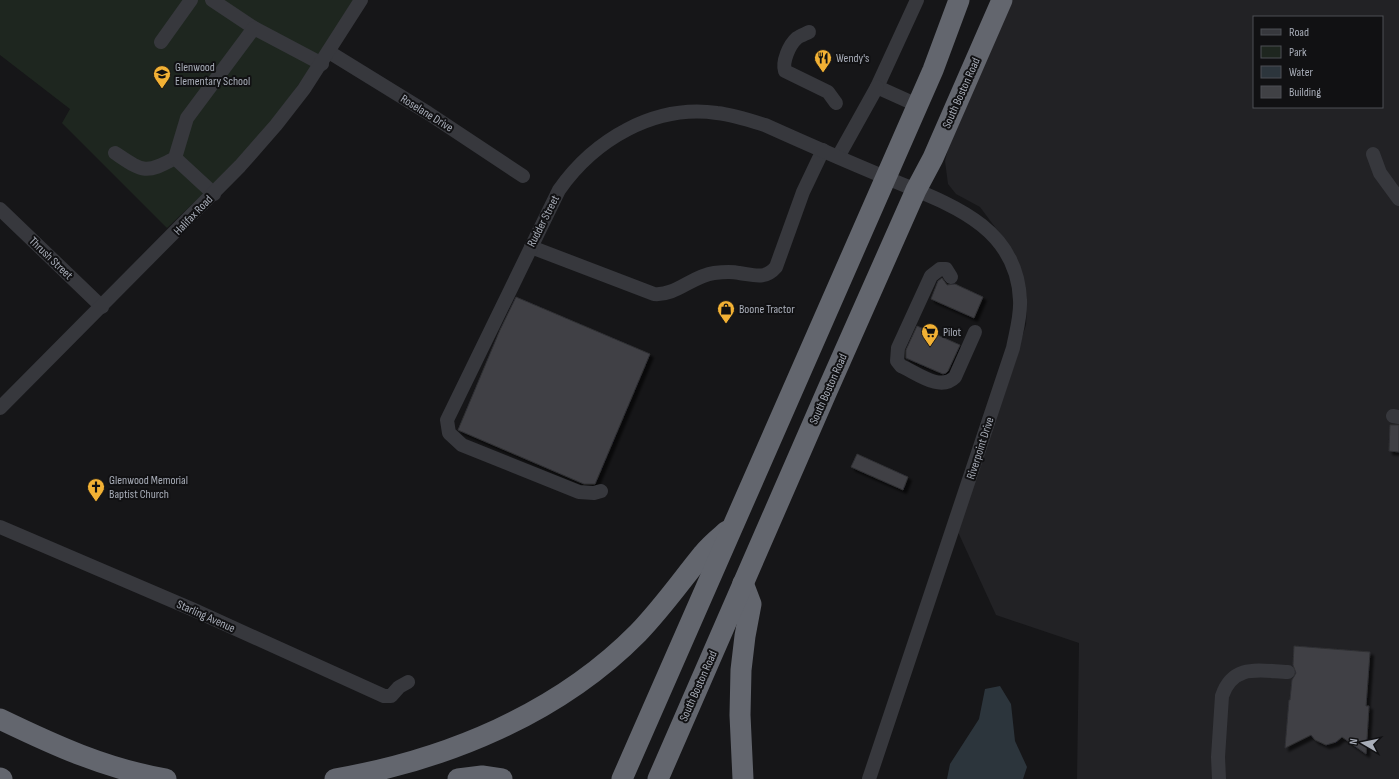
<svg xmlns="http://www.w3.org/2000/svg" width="1399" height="779" viewBox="0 0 1399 779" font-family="'Sofia Sans Condensed',sans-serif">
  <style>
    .built { fill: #222225; fill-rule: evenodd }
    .green { fill: #1e261f }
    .water { fill: #2c353c }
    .building { fill: #404145; stroke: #303034; filter: url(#shadow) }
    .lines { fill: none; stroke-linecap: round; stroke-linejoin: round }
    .minor { stroke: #37383d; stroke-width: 14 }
    .highway { stroke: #63666e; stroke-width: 21 }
    .labels { text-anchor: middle; stroke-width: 4; stroke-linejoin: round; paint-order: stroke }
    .poi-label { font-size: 12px; fill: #a8adb8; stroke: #111113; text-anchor: start }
    .street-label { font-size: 12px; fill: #a8adb8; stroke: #111113 }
  </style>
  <defs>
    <filter id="shadow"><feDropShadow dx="3.5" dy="3.5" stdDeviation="1" flood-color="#0009"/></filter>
  </defs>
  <rect width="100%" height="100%" fill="#161618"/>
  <path class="built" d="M1013 0H1399V779H1077L1079 643 996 615 958 532 1026 325 1027 304 1025 284 1015 254 980 207 956 194 948 184 945 161 948 149ZM1254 17H1382V107H1254Z"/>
  <path class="green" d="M0 0H354C326 43 299 88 266 128 235 164 201 196 167 228L62 123 70 109 0 55Z"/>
  <path class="water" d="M1000 686 1011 704 1015 741 1027 767 1023 779H947L950 764 979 719 985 689Z"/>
  <g class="building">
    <path d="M942 278 947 285 955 284 983 297 974 318 931 299 938 281Z"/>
    <path d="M516 297 650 354 595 484H584L458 430 500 330Z"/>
    <path d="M917 326 960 345 948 371 946 373 943 374 906 358V350Z"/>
    <path d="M1390 425H1399V452L1389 451Z"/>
    <path d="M857 454 908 477 903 490 851 467Z"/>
    <path d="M1294 646 1370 652 1366 706H1369L1366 754 1342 737 1336 742 1326 745 1315 740 1311 735 1285 748 1289 700H1290L1292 680 1296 673 1293 665Z"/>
  </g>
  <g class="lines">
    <g class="minor">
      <path d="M212 0 254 28"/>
      <path d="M809 32C805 34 800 36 797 38 789 45 782 62 785 71L828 92 836 103"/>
      <path d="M161 42 191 0"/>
      <path d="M329 52 428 113 523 176"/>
      <path d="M917 105 877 87 917 0"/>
      <path d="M115 153C142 171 145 175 175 158"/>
      <path d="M1373 154 1380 173 1399 199"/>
      <path d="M838 157 877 87"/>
      <path d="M214 194 175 158 187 118 254 28 322 64"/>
      <path d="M0 209 102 307"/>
      <path d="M531 247 654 294C676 296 692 276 714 273 722 272 731 271 739 273 754 275 765 280 776 267L803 192 823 150"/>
      <path d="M951 277 946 269H940L931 276 898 348 897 361 901 366C917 373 940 392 955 377L975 332"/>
      <path d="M0 408 240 166 276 125 304 89 361 0"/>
      <path d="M1393 416 1399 417"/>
      <path d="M601 491 594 493 579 492 462 445 449 433 447 420 559 190C594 140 654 104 717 113 734 115 749 120 765 125 805 143 846 161 887 178 946 203 1017 224 1020 300 1021 316 1016 332 1013 348L869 779"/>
      <path d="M0 527 194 610 384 696H391L399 687 408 682"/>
      <path d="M1219 779 1218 757 1222 696C1233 663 1260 671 1288 672"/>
    </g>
    <g class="highway">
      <path d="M743 583 751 604 745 636 741 670 740 715 743 779"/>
      <path d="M0 719C54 745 106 769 166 779"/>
      <path d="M0 778 2 779"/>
      <path d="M335 779C446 760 558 714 638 633 663 607 681 581 703 554 710 545 719 538 727 531"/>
      <path d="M458 779 482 776 502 779"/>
      <path d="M622 779 933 70 959 0"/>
      <path d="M658 779 827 391 916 190 933 158 1002 0"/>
    </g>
  </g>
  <defs>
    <g id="restaurant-pin" transform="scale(0.9)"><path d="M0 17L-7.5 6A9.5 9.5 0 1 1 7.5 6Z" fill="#f2b134" stroke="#111113"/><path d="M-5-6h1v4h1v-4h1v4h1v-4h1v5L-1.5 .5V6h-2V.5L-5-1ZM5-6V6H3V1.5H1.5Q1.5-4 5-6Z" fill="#111"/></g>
    <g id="school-pin" transform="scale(0.9)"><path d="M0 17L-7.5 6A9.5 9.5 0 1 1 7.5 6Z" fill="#f2b134" stroke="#111113"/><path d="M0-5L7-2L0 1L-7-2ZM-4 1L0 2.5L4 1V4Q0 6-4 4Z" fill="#111"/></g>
    <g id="shop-pin" transform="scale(0.9)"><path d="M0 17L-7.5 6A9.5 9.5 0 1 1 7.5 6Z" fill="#f2b134" stroke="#111113"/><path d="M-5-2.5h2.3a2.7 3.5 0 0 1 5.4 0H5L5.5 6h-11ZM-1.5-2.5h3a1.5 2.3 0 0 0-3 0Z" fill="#111"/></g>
    <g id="supermarket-pin" transform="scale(0.9)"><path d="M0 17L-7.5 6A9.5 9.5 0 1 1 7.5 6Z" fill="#f2b134" stroke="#111113"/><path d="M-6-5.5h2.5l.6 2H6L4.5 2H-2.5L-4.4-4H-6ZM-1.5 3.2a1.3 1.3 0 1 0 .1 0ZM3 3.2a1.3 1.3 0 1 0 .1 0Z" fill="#111"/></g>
    <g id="church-pin" transform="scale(0.9)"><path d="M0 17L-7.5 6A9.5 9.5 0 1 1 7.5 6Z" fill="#f2b134" stroke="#111113"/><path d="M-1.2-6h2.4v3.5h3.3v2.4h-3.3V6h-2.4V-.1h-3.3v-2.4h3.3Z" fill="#111"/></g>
  </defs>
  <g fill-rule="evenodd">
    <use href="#restaurant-pin" x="823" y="58"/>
    <use href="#school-pin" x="162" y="74"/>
    <use href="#shop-pin" x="726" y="309"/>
    <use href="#supermarket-pin" x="930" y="332"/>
    <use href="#church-pin" x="96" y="487"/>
  </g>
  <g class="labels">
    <g class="poi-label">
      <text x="836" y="62">Wendy's</text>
      <text x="175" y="71">Glenwood<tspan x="175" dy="14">Elementary School</tspan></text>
      <text x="739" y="313">Boone Tractor</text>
      <text x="943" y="336">Pilot</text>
      <text x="109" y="484">Glenwood Memorial<tspan x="109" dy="14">Baptist Church</tspan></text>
    </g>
    <g class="street-label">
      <text transform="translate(961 93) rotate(-66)" y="4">South Boston Road</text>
      <text transform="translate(427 113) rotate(32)" y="4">Roselane Drive</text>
      <text transform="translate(193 215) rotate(-46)" y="4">Halifax Road</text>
      <text transform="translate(543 221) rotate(-63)" y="4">Rudder Street</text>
      <text transform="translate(51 258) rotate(44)" y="4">Thrush Street</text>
      <text transform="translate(828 389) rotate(-66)" y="4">South Boston Road</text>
      <text transform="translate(980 448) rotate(-72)" y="4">Riverpoint Drive</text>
      <text transform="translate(206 616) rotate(24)" y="4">Starling Avenue</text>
      <text transform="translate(698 686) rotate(-66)" y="4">South Boston Road</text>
    </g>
  </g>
  <rect x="1253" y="16" width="130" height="92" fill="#111113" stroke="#4d4f55"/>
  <rect x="1261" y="29" width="20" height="6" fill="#37383d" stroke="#4d4f55"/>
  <text x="1289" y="36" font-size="12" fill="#a8adb8">Road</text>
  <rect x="1261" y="46" width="20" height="12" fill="#1e261f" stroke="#4d4f55"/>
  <text x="1289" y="56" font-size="12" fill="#a8adb8">Park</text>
  <rect x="1261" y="66" width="20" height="12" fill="#2c353c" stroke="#4d4f55"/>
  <text x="1289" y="76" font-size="12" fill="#a8adb8">Water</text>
  <rect x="1261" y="86" width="20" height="12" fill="#404145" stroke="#4d4f55"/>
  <text x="1289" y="96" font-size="12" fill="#a8adb8">Building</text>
  <g transform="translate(1363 743) rotate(279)" stroke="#111113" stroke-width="3" paint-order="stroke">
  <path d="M0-3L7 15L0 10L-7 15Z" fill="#a8adb8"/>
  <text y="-6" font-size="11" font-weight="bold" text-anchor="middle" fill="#a8adb8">N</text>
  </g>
</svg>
